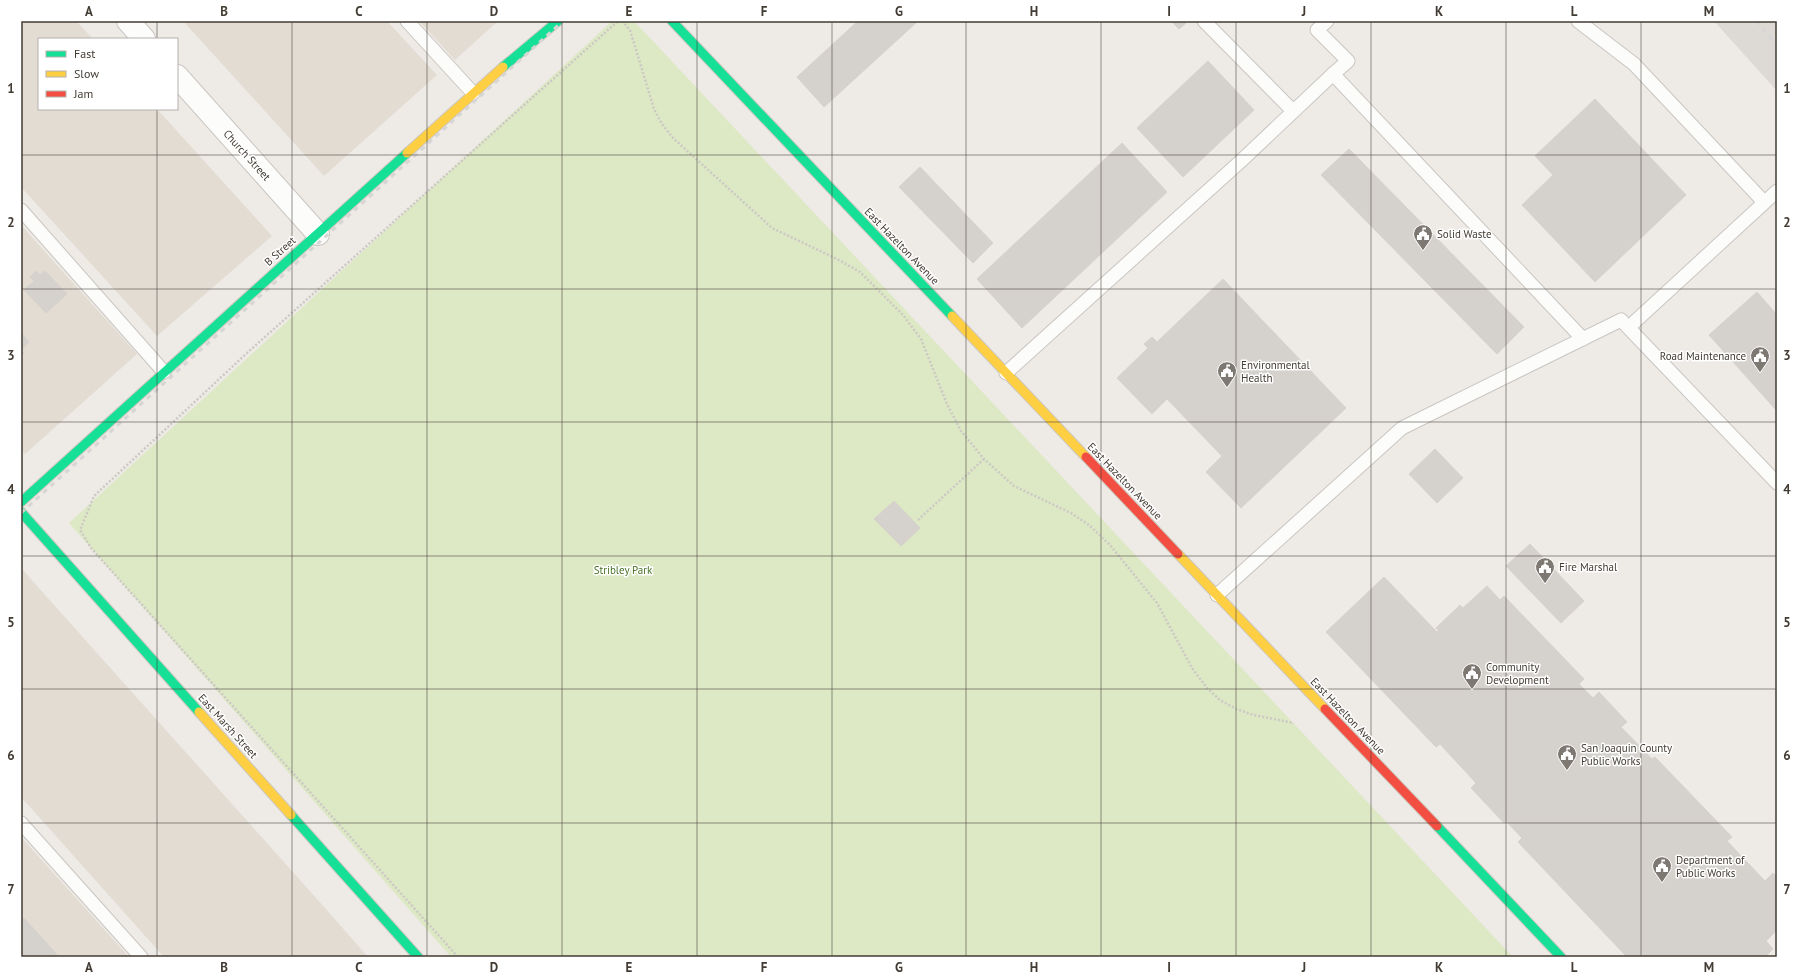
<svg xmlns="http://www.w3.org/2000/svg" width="1798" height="978" viewBox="0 0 1798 978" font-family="'PT Sans',sans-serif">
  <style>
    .residential { fill: #e2dcd3 }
    .industrial { fill: #ddd9d4 }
    .green { fill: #dde8c5 }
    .building { fill: #d5d1cd; stroke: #d6d1cc }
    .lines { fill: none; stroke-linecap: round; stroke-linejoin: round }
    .lane-casing { stroke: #cac6c2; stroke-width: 15 }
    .street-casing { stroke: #cac6c2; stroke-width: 24 }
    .fast-casing { stroke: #ccc7bd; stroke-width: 11 }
    .slow-casing { stroke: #ccc7bd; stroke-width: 11 }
    .jam-casing { stroke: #ccc7bd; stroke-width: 11 }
    .path { stroke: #ccc9c5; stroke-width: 2.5; stroke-dasharray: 2 2; stroke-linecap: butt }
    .lane { stroke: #fcfcfb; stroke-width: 13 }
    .street { stroke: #fcfcfb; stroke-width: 22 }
    .fast { stroke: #16e098; stroke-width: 9 }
    .slow { stroke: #ffcf43; stroke-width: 9 }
    .jam { stroke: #f24e42; stroke-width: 9 }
    .rail { stroke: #d7d6d6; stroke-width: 3; stroke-dasharray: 5 5; stroke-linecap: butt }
    .grid { fill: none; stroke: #423b33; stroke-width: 1; stroke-opacity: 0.55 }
    .labels { text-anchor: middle; stroke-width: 3; stroke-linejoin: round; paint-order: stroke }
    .street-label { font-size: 11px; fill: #423b33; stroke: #fff }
    .poi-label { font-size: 11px; fill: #423b33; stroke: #fff; text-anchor: start }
    .park-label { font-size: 11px; fill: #497227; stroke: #fff }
    .neatline { fill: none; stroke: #423b33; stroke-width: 1.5 }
    .grid-label { font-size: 13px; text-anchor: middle; font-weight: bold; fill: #423b33 }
  </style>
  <rect width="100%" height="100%" fill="#eeeae6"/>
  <g class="residential">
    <path d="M21 21H76L93 39H39V109H157L272 236 157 336 21 187Z"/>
    <path d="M183 21H387L437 75 324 176Z"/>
    <path d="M419 21H498L455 60Z"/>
    <path d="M21 225 137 354 25 454 21 450Z"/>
    <path d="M21 568 325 908 368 957H164L21 797Z"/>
    <path d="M21 837 129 957H21Z"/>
  </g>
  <path class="industrial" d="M1714 21H1777V91Z"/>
  <path class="green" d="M612 21H634L1513 957H451L69 523Z"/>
  <g class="building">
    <path d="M858 21H918L824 107 797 77Z"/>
    <path d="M1171 21H1184L1186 23 1179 29Z"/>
    <path d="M1208 61 1254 110 1183 177 1137 128Z"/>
    <path d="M1595 99 1686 195 1595 282 1522 205 1553 175 1535 156Z"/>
    <path d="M1122 143 1167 192 1022 328 977 279Z"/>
    <path d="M1349 149 1524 327 1497 354 1321 175Z"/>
    <path d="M920 167 993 243 973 263 899 187Z"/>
    <path d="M36 271 40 275 45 271 67 294 46 313 24 290 34 281 30 277Z"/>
    <path d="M1223 279 1346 408 1241 508 1206 472 1222 456 1167 399 1152 414 1117 378 1148 348 1144 344 1152 337 1157 342Z"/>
    <path d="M1757 292 1777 315V411L1709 335Z"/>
    <path d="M21 333 29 342 21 350 24 353 21 355Z"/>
    <path d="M1435 449 1463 478 1437 503 1409 474Z"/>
    <path d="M894 501 920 528 901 546 874 519Z"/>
    <path d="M1530 544 1584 601 1561 623 1506 566Z"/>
    <path d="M1384 577 1437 632 1439 631 1436 628 1460 605 1463 608 1487 586 1500 600 1504 596 1584 679 1579 684 1593 698 1599 692 1627 722 1621 727 1652 759 1655 757 1732 837 1727 841 1765 881 1773 873 1777 877V930L1766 941 1773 949 1765 957H1627L1518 842 1522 838 1506 821 1504 823 1471 788 1476 783 1440 744 1436 747 1326 632Z"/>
    <path d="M24 918 59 957H21V920Z"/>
  </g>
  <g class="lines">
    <g class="lane-casing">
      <g id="lane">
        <path d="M407 21 473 93"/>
        <path d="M1204 21 1293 111"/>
        <path d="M1327 21 1317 30 1348 61 1333 74"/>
        <path d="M1578 21 1634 64 1764 202"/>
        <path d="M21 210 164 372"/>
        <path d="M1629 327 1777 191"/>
        <path d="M1006 373 1242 160 1333 74 1583 339"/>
        <path d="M1217 595 1402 428 1621 320 1777 483"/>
        <path d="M21 823 141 957"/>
      </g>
    </g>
    <g class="street-casing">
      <g id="street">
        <path d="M128 21 144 39"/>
        <path d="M177 76 318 234"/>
      </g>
    </g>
    <g class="fast-casing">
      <g id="fast">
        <path d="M672 21 952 316"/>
        <path d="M503 67 558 21"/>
        <path d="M21 502 407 153"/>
        <path d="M21 512 199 712"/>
        <path d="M291 815 418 957"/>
        <path d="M1437 826 1561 957"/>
      </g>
    </g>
    <g class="slow-casing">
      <g id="slow">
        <path d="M407 153 503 67"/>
        <path d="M952 316 1086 457"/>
        <path d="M1178 554 1325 709"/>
        <path d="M199 712 291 815"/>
      </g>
    </g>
    <g class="jam-casing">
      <g id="jam">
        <path d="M1086 457 1178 554"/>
        <path d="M1325 709 1437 826"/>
      </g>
    </g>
    <g class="path">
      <path d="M622 21 630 30 654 109 662 124 673 138 772 228 837 259 860 272 903 315 921 339 947 404 961 431 984 459 1014 486 1071 513 1089 525 1110 545 1157 603 1192 668 1207 688 1220 700 1236 709 1254 715 1294 723"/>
      <path d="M918 520 984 459"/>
      <path d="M458 957 91 548 80 530 94 496 247 353 618 21"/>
    </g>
    <use href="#lane" class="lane"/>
    <use href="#street" class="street"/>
    <use href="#fast" class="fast"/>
    <use href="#slow" class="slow"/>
    <use href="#jam" class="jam"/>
    <g class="rail">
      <path d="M1756 21 1777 45"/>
      <path d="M21 513 563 21"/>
    </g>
  </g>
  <path class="grid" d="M157 21V39M292 21V957M427 21V957M562 21V957M697 21V957M832 21V957M966 21V957M1101 21V957M1236 21V957M1371 21V957M1506 21V957M1641 21V957M157 109V957M21 155H1777M21 289H1777M21 422H1777M21 556H1777M21 689H1777M21 823H1777"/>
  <defs>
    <g id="civic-pin" transform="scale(1)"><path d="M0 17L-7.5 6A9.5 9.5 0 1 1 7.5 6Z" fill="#7e7872" stroke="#fff"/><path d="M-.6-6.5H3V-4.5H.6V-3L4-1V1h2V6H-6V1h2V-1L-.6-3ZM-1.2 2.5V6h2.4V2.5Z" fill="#fff"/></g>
  </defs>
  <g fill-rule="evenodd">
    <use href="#civic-pin" x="1423" y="234"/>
    <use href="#civic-pin" x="1760" y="356"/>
    <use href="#civic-pin" x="1227" y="371"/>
    <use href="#civic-pin" x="1545" y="567"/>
    <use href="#civic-pin" x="1472" y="673"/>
    <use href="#civic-pin" x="1567" y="754"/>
    <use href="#civic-pin" x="1662" y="866"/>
  </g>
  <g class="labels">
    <g class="street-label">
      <text transform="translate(247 155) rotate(48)" y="4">Church Street</text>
      <text transform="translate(902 246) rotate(46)" y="4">East Hazelton Avenue</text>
      <text transform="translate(280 251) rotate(-42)" y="4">B Street</text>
      <text transform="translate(1125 481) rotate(46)" y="4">East Hazelton Avenue</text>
      <text transform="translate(1348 716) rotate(46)" y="4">East Hazelton Avenue</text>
      <text transform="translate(228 726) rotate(48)" y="4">East Marsh Street</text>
    </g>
    <g class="poi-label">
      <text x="1437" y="238">Solid Waste</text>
      <text x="1746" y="360" text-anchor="end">Road Maintenance</text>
      <text x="1241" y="369">Environmental<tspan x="1241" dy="13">Health</tspan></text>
      <text x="1559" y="571">Fire Marshal</text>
      <text x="1486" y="671">Community<tspan x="1486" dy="13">Development</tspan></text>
      <text x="1581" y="752">San Joaquin County<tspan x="1581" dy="13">Public Works</tspan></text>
      <text x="1676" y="864">Department of<tspan x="1676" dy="13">Public Works</tspan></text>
    </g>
    <g class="park-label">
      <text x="623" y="574">Stribley Park</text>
    </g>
  </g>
  <rect width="1798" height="978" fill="none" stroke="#ffffff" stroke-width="44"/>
  <rect x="38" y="38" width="140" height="72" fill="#ffffff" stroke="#b3b1ad"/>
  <rect x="46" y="51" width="20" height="6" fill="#16e098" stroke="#b3b1ad"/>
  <text x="74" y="58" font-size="12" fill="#423b33">Fast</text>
  <rect x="46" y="71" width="20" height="6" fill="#ffcf43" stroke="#b3b1ad"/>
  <text x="74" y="78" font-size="12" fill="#423b33">Slow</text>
  <rect x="46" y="91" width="20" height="6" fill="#f24e42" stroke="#b3b1ad"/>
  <text x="74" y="98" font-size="12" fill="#423b33">Jam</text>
  <rect x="22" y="22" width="1754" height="934" class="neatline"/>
  <g class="grid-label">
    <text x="89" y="16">A</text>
    <text x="224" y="16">B</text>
    <text x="359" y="16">C</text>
    <text x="494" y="16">D</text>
    <text x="629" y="16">E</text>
    <text x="764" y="16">F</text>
    <text x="899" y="16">G</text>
    <text x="1034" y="16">H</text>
    <text x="1169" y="16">I</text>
    <text x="1304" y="16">J</text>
    <text x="1439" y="16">K</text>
    <text x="1574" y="16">L</text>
    <text x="1709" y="16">M</text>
    <text x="11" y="93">1</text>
    <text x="1787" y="93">1</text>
    <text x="11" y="227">2</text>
    <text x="1787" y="227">2</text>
    <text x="11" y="360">3</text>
    <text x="1787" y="360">3</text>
    <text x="11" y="494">4</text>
    <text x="1787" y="494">4</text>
    <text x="11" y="627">5</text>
    <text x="1787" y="627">5</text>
    <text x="11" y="760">6</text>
    <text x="1787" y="760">6</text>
    <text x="11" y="894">7</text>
    <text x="1787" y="894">7</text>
    <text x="89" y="972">A</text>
    <text x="224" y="972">B</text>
    <text x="359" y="972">C</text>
    <text x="494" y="972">D</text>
    <text x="629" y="972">E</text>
    <text x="764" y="972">F</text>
    <text x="899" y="972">G</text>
    <text x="1034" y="972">H</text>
    <text x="1169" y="972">I</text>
    <text x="1304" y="972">J</text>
    <text x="1439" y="972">K</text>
    <text x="1574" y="972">L</text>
    <text x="1709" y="972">M</text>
  </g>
</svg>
